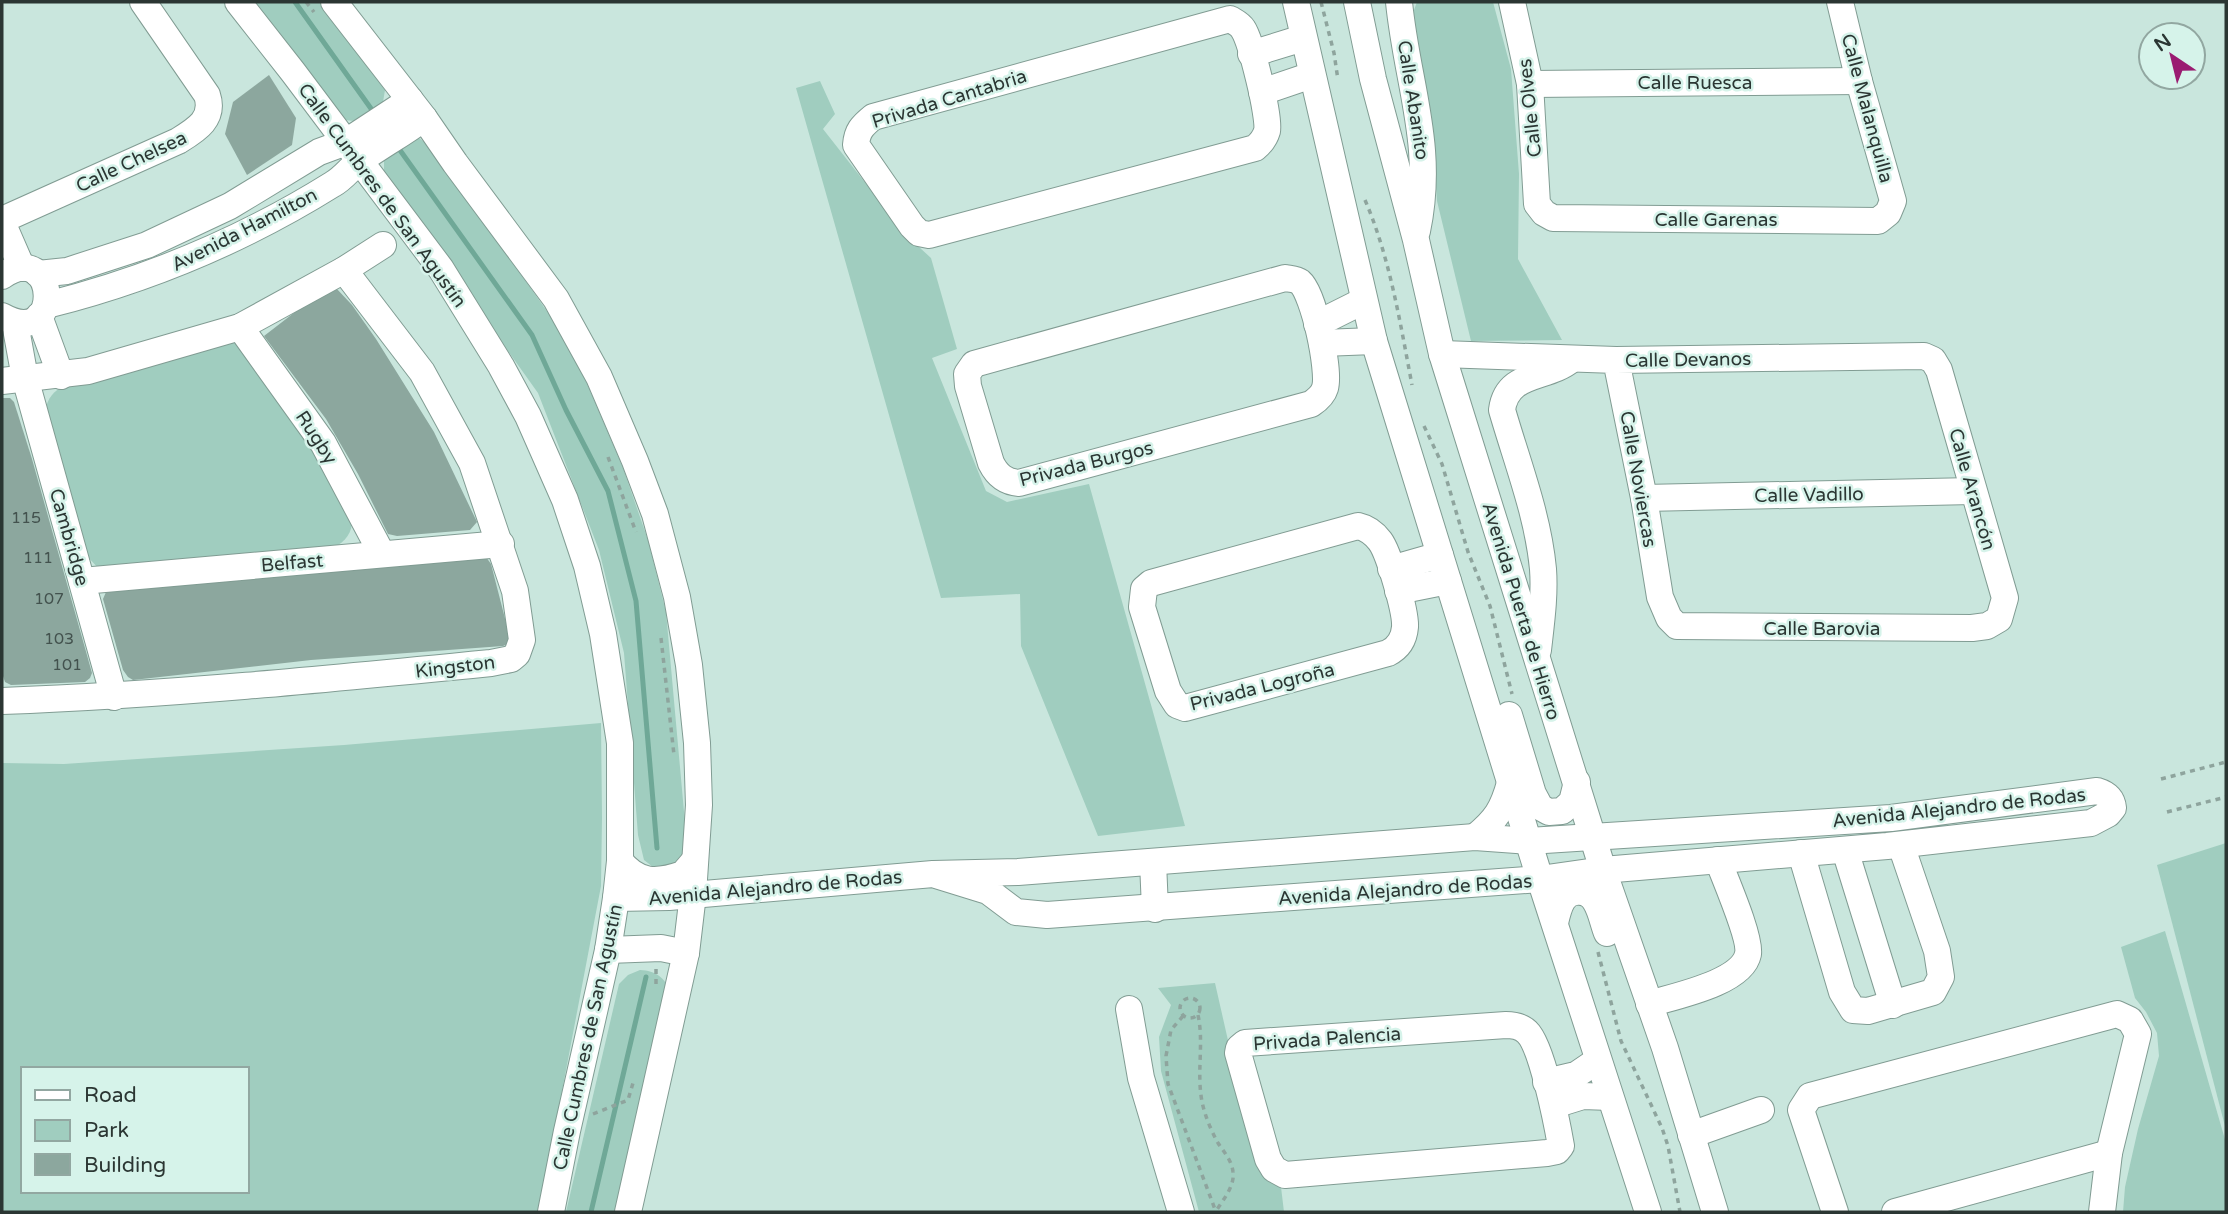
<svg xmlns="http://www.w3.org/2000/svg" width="2228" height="1214" viewBox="0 0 2228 1214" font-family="'Varela Round',sans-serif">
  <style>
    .green { fill: #a0cdbf; fill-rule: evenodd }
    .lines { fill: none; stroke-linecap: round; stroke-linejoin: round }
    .stream { stroke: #6fa897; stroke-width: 5 }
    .building { fill: #8ca79e }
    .minor-casing { stroke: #819c93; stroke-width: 28 }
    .path { stroke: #8ea49d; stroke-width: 3.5; stroke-dasharray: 5 5; stroke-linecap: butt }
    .minor { stroke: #fff; stroke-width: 26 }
    .labels { text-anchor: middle; stroke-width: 5; stroke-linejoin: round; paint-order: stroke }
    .number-label { font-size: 16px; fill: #43524e }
    .street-label { font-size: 19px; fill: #2b3633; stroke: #d6f3ea }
  </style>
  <rect width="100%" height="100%" fill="#c9e6dd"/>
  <g class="green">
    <path d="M255 2H320L385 90 382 108 366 122 343 120Z"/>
    <path d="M1417 2H1493L1511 69 1519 174 1518 259 1562 340 1471 341 1437 201 1431 113 1411 18Z"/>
    <path d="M820 81 835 114 823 129 907 236 931 258 957 349 932 358 986 491 1007 502 1089 484 1185 826 1098 836 1021 646 1020 594 941 598 796 88Z"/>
    <path d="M419 138 432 148 570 344 623 468 648 540 666 612 688 856 662 874 644 860 638 835 624 653 599 550 538 393 384 178V154L403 140Z"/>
    <path d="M225 341 238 344 308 438 352 517C353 532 347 540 334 548L99 569 87 556 45 411C48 397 53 392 65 385Z"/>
    <path d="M601 723 602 817 601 886 539 1212H2V763L64 764 344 745ZM23 1069H247V1191H23Z"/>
    <path d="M2226 843V1130L2157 865Z"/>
    <path d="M2165 931 2226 1143V1212H2123L2125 1187 2138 1129 2159 1056 2157 1033 2146 1012 2135 998 2121 947Z"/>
    <path d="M640 970C656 971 664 977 671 992L617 1212H566L619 984 628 975Z"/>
    <path d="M1215 983 1256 1164 1281 1187 1284 1212H1199L1161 1071 1159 1037 1171 1005 1158 988Z"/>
  </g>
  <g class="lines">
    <g class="stream">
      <path d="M295 2 372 110"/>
      <path d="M397 146 532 335 566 410 608 491 636 601 657 848"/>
      <path d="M591 1212 646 977"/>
    </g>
  </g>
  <g class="building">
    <path d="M269 75 296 118 292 145 247 175 225 134 233 102Z"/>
    <path d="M336 288 352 305 376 339 434 432 477 522 470 530 397 536 388 534 358 474 326 419 264 336 299 309Z"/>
    <path d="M2 398H10L14 402 32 459 92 673 90 678 85 682 11 685 5 682 2 673Z"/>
    <path d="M486 557 491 564 510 638 508 644 503 646 311 660 133 680 128 677 123 670 103 599 106 592 114 589Z"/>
  </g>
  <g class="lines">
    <g class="minor-casing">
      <g id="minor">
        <path d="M238 2 293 72 441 269 501 366 528 416 565 500 587 566 603 634 620 743V861L616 898 608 950 567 1131 551 1212"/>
        <path d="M334 2 424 118 455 163 556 299 599 377 635 461 655 514 677 597 689 665 697 743 699 805 693 894 686 953 628 1212"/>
        <path d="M1296 2 1374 341 1540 879 1648 1212"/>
        <path d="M1357 2 1373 79 1416 240 1442 354 1603 870 1665 1048 1715 1212"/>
        <path d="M1399 2C1407 84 1435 146 1417 231"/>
        <path d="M1512 2 1530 84 1537 204 1544 213 1553 218 1878 221 1888 213 1893 201 1859 81 1840 2"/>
        <path d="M1230 19C1235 22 1240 24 1243 29 1251 41 1270 117 1267 131 1265 138 1260 144 1255 148L929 235 919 233 912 226 856 145C857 131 862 126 873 117Z"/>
        <path d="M1251 54 1303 38"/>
        <path d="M1530 84 1859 81"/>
        <path d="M1262 92 1312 75"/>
        <path d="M2 220 178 141C196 130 215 119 207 95L143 2"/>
        <path d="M2 222 22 268"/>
        <path d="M38 274 67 271 147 245 230 206 319 152 346 142 410 100"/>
        <path d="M2 276C58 237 65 351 2 316"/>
        <path d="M1285 278C1290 279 1296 279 1300 282 1314 294 1330 371 1325 388 1323 395 1317 400 1311 404L1019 483C1005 482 997 475 991 463L968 386 967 374 974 364Z"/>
        <path d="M47 305C147 280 245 239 333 184 344 178 351 167 361 160 382 145 404 133 424 118"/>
        <path d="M39 316 61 376"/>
        <path d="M15 323 25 378 114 697"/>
        <path d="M1317 324 1363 301"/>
        <path d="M240 327 323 443 382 554"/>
        <path d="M1322 343 1374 341"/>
        <path d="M1442 354 1616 360 1924 356 1933 360 1939 370 2005 598 1999 619 1987 626 1972 628 1677 626 1669 618 1660 597 1644 498 1616 360"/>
        <path d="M2 381 88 371 240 327 344 270 383 245"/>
        <path d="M1644 498 1973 491"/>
        <path d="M1358 526C1367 528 1374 533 1380 541 1389 553 1406 612 1405 627 1404 639 1398 648 1388 653L1185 708 1177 705 1168 691 1142 607 1144 589 1151 583Z"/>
        <path d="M1391 569 1440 555"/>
        <path d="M82 581 501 544"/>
        <path d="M1398 591 1448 581"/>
        <path d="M1538 650C1541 623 1545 596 1543 569 1538 515 1517 462 1502 410 1507 371 1547 380 1572 359"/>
        <path d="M2 701C165 695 328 679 491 663L511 659 517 654 522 640 515 591 472 463 422 372 344 270"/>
        <path d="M1509 715 1533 794 1540 807 1549 812 1562 811 1572 802 1577 782"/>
        <path d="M1475 837C1496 820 1503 809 1510 783"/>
        <path d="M1845 850 1893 1005"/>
        <path d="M1801 853 1842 992 1853 1010 1868 1011 1933 992 1941 977 1937 951 1901 845"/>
        <path d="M620 861C638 884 657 883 683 874L695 860"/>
        <path d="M1153 862 1155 909"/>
        <path d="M616 898 669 897 933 874 1018 872 1475 837 1529 841 1891 818 2097 791C2107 794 2112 798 2113 808L2108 814 2091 823 1887 846 1603 870 1540 879 1047 915 1016 912 988 891 933 874"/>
        <path d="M1555 923C1558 910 1562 889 1581 892 1586 892 1592 896 1595 901 1601 910 1603 923 1607 933"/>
        <path d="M608 950 661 948 686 953"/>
        <path d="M1649 1004C1675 996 1742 983 1748 954 1751 938 1725 879 1718 860"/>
        <path d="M1129 1009 1141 1078 1181 1212"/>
        <path d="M1506 1025C1514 1025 1521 1026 1527 1032 1542 1046 1557 1123 1561 1146L1557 1151 1547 1153 1285 1175 1274 1169 1268 1159 1238 1053 1239 1048 1245 1043Z"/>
        <path d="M1546 1082 1576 1075 1598 1060"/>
        <path d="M1554 1105 1583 1096 1610 1097"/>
        <path d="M1691 1135 1761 1110"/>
        <path d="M1835 1212 1801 1110 1810 1096 2117 1014 2130 1020 2138 1034 2109 1153 2102 1212"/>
        <path d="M1895 1212 2109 1153"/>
      </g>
    </g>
    <g class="path">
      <path d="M306 2 314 12"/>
      <path d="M1321 2 1334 53 1338 80"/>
      <path d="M1365 200C1390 258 1400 322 1412 385"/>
      <path d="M1424 426 1442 464 1468 552 1490 606 1512 694"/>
      <path d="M608 457 636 532"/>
      <path d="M661 638 674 755"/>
      <path d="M2161 779 2226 762"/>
      <path d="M2167 812 2226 797"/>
      <path d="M1598 952 1621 1041 1662 1128 1668 1146 1680 1212"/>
      <path d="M656 984V968"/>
      <circle cx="1190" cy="1008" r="10"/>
      <path d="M1198 1015C1205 1047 1194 1080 1205 1113 1208 1123 1213 1134 1218 1143 1224 1152 1232 1161 1233 1172 1235 1186 1223 1200 1216 1211"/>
      <path d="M1183 1016 1171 1030 1166 1056 1168 1084 1216 1212"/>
      <path d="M593 1114 628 1100 633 1083"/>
    </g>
    <use href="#minor" class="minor"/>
  </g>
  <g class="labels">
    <g class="number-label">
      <text x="26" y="523">115</text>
      <text x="38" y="563">111</text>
      <text x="49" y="604">107</text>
      <text x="59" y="644">103</text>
      <text x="67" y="670">101</text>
    </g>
    <g class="street-label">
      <text x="1695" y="89">Calle Ruesca</text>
      <text transform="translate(949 98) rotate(-17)" y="7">Privada Cantabria</text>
      <text transform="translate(1414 100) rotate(81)" y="7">Calle Abanito</text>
      <text transform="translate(1529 108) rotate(-96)" y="7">Calle Olves</text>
      <text transform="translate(1868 108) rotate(75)" y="7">Calle Malanquilla</text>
      <text transform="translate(131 161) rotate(-25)" y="7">Calle Chelsea</text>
      <text transform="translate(383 195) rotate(54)" y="7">Calle Cumbres de San Agustín</text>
      <text x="1716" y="226">Calle Garenas</text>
      <text transform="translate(244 229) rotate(-27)" y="7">Avenida Hamilton</text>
      <text transform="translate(1688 359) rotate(-1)" y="7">Calle Devanos</text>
      <text transform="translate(317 437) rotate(57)" y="7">Rugby</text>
      <text transform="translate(1086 463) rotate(-14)" y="7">Privada Burgos</text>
      <text transform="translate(1639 479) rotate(80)" y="7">Calle Noviercas</text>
      <text transform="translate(1973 489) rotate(74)" y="7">Calle Arancón</text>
      <text transform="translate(1809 494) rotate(-1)" y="7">Calle Vadillo</text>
      <text transform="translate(70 537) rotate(74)" y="7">Cambridge</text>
      <text transform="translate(292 562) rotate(-5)" y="7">Belfast</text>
      <text transform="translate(1522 611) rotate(73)" y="7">Avenida Puerta de Hierro</text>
      <text x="1822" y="635">Calle Barovia</text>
      <text transform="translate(455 666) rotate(-7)" y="7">Kingston</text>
      <text transform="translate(1262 686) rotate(-14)" y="7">Privada Logroña</text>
      <text transform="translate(1959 807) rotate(-6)" y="7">Avenida Alejandro de Rodas</text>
      <text transform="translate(775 887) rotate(-5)" y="7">Avenida Alejandro de Rodas</text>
      <text transform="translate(1405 889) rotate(-4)" y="7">Avenida Alejandro de Rodas</text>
      <text transform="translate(587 1037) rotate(-78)" y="7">Calle Cumbres de San Agustín</text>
      <text transform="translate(1327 1038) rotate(-4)" y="7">Privada Palencia</text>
    </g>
  </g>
  <rect width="2228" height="1214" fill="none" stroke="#2b3633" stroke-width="7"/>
  <rect x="21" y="1067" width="228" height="126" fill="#d6f3ea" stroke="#92a7a1" stroke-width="2"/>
  <rect x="35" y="1090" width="35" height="10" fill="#ffffff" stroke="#92a7a1" stroke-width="2"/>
  <text x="84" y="1102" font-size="21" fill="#2b3633">Road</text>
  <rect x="35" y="1120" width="35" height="21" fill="#a0cdbf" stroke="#92a7a1" stroke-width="2"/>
  <text x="84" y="1137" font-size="21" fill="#2b3633">Park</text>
  <rect x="35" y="1154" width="35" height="21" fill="#8ca79e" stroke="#92a7a1" stroke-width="2"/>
  <text x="84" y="1172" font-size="21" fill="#2b3633">Building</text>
  <g transform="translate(2172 56) rotate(325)"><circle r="33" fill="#d6f3ea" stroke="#92a7a1" stroke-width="2"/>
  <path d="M0-5L12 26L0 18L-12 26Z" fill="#9a1b71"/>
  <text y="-10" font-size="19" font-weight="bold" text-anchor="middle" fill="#2b3633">N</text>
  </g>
</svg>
